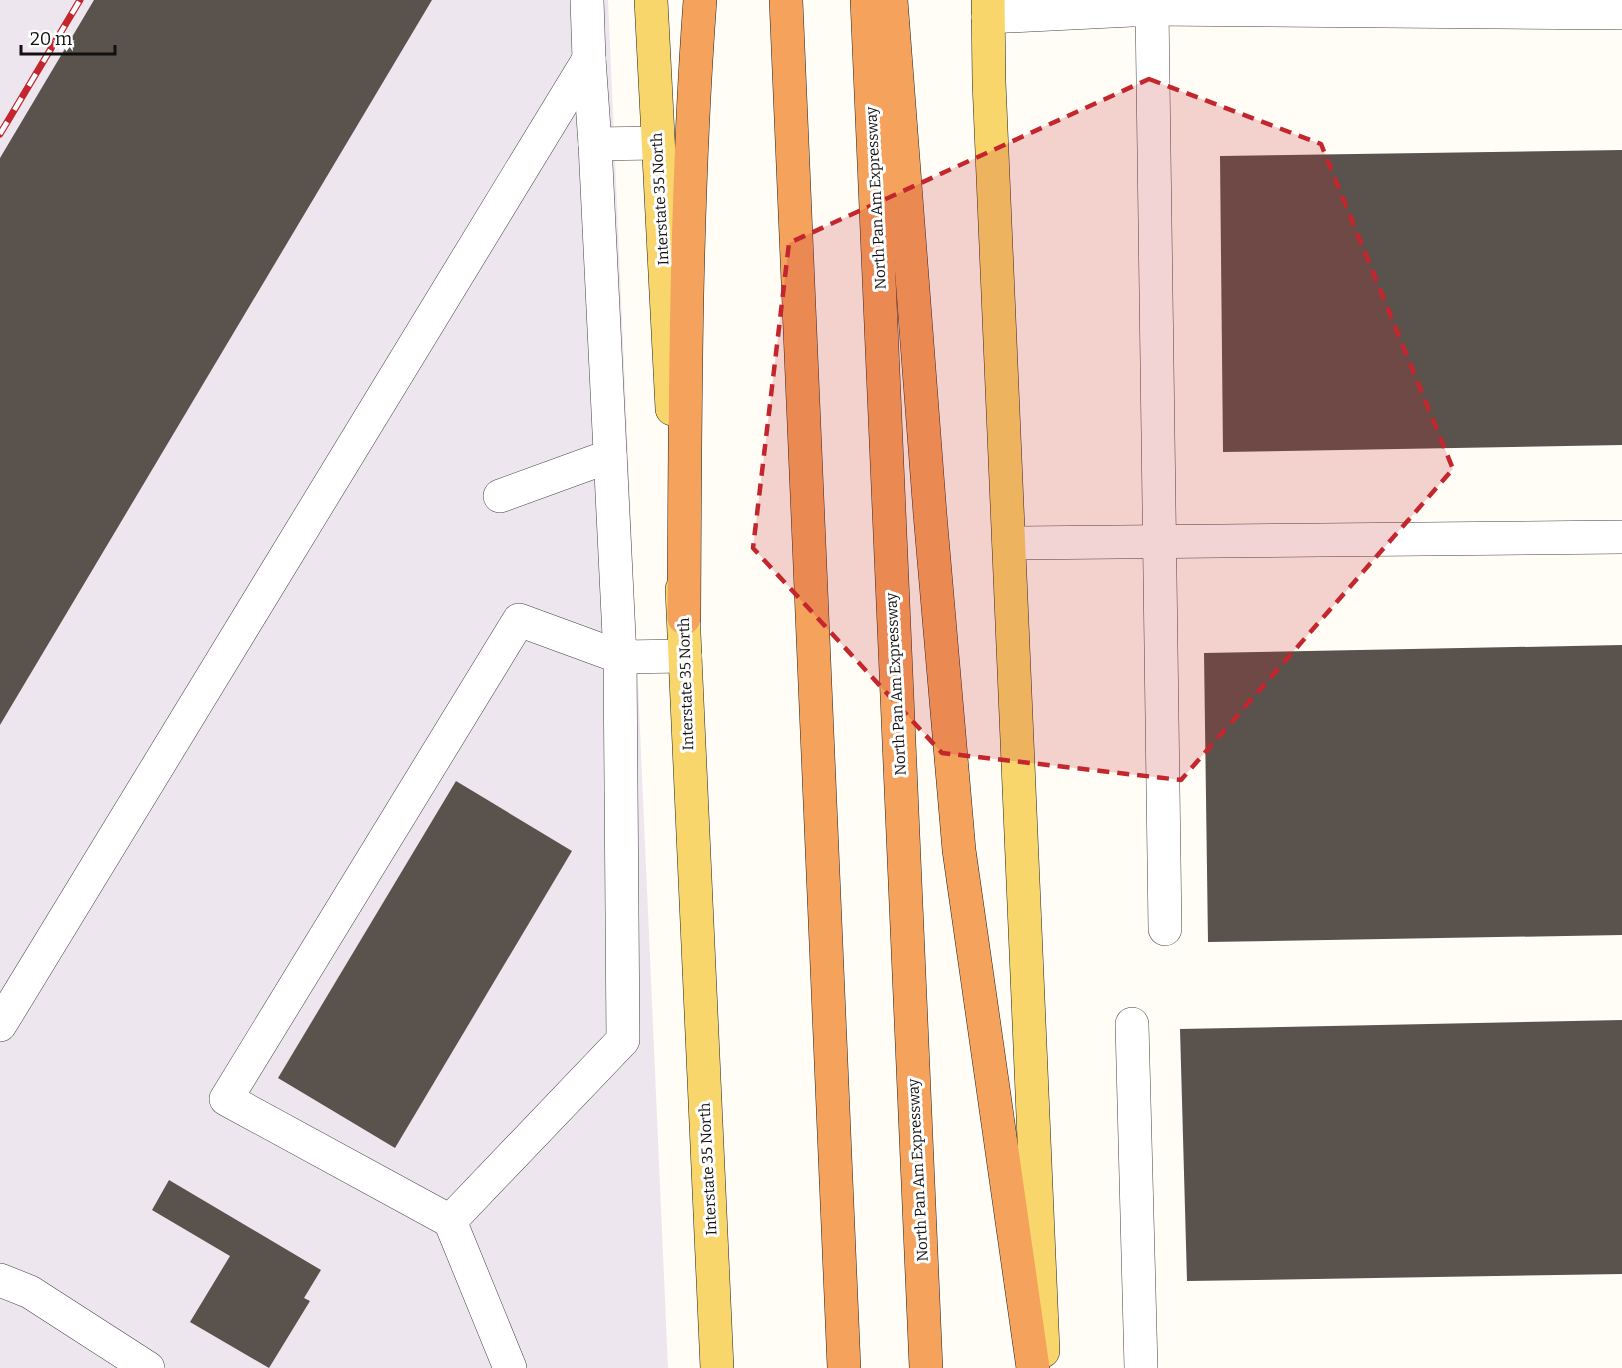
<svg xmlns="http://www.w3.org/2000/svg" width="1622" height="1368" viewBox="0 0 1622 1368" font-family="Bitter,serif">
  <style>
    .industrial { fill: #eee6ef }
    .building { fill: #5a524d }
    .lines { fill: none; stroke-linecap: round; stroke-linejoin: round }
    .minor-casing { stroke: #444; stroke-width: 34 }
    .major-casing { stroke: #222; stroke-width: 34 }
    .highway-casing { stroke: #222; stroke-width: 34 }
    .minor { stroke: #fff; stroke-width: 33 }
    .major { stroke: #f9d66b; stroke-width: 33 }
    .highway { stroke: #f5a25d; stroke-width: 33 }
    .rail-casing { stroke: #c4262e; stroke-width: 7 }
    .rail { stroke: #fff; stroke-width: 4.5; stroke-dasharray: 14; stroke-linecap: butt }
    .marked { fill: #c4262e; fill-opacity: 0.2; stroke: #c4262e; stroke-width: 4.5; stroke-dasharray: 12 8; stroke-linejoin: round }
    .labels { text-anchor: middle; stroke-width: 6; stroke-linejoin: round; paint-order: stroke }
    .street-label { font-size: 15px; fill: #111; stroke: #fff }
  </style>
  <rect width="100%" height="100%" fill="#fffdf5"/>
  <path class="industrial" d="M0 0H608L668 1368H0Z"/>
  <g class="building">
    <path d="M94 0H432L0 725V158Z"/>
    <path d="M1622 150V445L1223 452 1220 156Z"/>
    <path d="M1622 645V935L1208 942 1204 653Z"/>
    <path d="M456 781 572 851 395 1148 278 1078Z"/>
    <path d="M1622 1020V1274L1187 1281 1180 1029Z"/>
    <path d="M169 1180 321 1270 304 1298 310 1301 269 1368 190 1322 230 1256 152 1210Z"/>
  </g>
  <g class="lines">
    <g class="minor-casing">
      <g id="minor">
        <path d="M587 0 589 59 595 144 657 143"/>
        <path d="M1152 0V9L1622 13"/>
        <path d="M988 17 1152 9 1165 929"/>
        <path d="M595 144 620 657 623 1040 450 1221 226 1099 519 620 620 657 685 656"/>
        <path d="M500 496 610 456"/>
        <path d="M1009 543 1622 537"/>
        <path d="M1132 1024 1141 1368"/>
        <path d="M0 1025 589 59"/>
        <path d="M450 1221 510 1368"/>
        <path d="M0 1280 30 1292 148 1368"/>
      </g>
    </g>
    <g class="major-casing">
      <g id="major">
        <path d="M651 0 672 409"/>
        <path d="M988 0 989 82 1043 1351"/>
        <path d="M682 589 717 1368"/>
      </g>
    </g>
    <g class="highway-casing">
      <g id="highway">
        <path d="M786 0 844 1368"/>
        <path d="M867 0 926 1368"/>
        <path d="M891 0 930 514 959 850 1033 1368"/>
        <path d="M684 618C685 412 685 205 700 0"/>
      </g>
    </g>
    <use href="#minor" class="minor"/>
    <use href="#major" class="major"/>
    <use href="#highway" class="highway"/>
    <g class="rail-casing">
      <path id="rail" d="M0 134 80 0"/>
    </g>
    <use href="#rail" class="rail"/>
  </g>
  <path class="marked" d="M1149 79 1321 144 1453 469 1181 780 942 753 753 548 789 243Z"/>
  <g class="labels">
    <g class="street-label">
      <text transform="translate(876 198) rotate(-93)" y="5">North Pan Am Expressway</text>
      <text transform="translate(660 199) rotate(-93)" y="5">Interstate 35 North</text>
      <text transform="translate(686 684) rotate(-92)" y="5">Interstate 35 North</text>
      <text transform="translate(896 684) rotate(-93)" y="5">North Pan Am Expressway</text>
      <text transform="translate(708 1169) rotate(-93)" y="5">Interstate 35 North</text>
      <text transform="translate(918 1170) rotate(-93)" y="5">North Pan Am Expressway</text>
    </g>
  </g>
  <path d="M21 45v9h94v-9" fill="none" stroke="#111111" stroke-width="3"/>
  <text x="30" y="45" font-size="18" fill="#111111" stroke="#ffffff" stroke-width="4.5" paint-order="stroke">20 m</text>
</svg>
